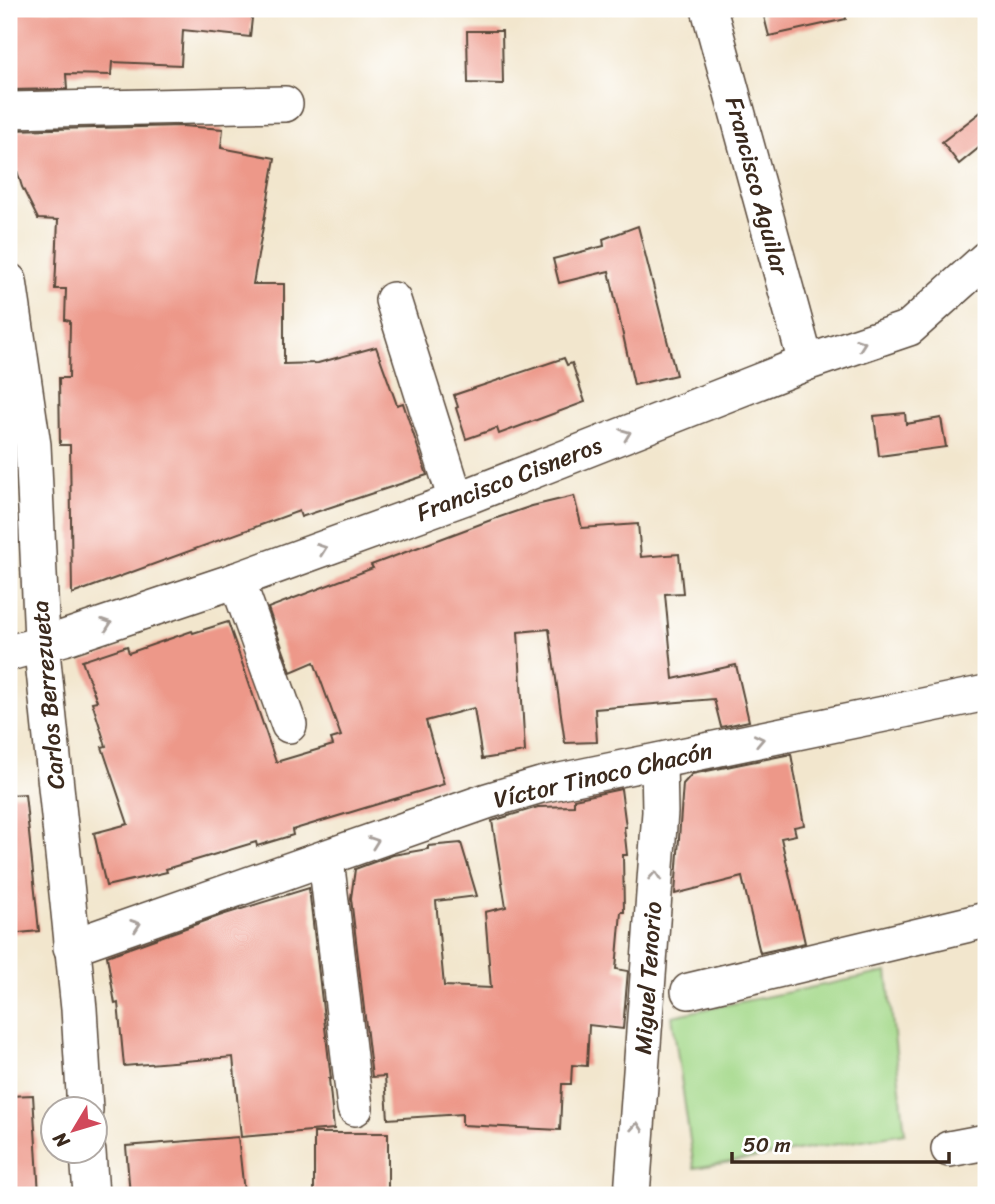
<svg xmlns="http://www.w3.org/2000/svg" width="995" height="1204" viewBox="0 0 995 1204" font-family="Sriracha,sans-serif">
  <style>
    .green { fill: #a3d888; stroke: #6f8153; stroke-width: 2 }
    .building { fill: #ed9889 }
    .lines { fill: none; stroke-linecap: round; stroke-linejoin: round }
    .minor-casing { stroke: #564638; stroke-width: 38 }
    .minor { stroke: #fff; stroke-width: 35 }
    .oneway { stroke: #a79f9a }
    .labels { text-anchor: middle; stroke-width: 5; stroke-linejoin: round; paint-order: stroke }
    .street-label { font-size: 24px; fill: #3b2a1e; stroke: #fff }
  </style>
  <rect width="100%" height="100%" fill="#fff"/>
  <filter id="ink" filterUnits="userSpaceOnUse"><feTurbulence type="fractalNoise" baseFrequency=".0143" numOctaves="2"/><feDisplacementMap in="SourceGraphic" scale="14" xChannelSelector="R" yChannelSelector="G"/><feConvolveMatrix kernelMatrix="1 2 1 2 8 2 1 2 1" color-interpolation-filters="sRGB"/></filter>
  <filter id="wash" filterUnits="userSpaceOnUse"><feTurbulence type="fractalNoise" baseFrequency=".00686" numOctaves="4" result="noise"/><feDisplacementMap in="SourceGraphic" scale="28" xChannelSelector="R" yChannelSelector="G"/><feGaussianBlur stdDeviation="1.57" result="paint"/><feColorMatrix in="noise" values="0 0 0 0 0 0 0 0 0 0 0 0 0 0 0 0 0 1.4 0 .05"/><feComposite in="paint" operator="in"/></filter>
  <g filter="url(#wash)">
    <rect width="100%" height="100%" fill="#f2e6cd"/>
    <path class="green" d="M887 972 905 1133 694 1168 672 1016Z"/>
    <g id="blocks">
      <g class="building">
        <path d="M9 9 133 12V9H253L250 37 183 30 181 65 112 62 111 75 66 74 67 89 9 90Z"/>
        <path d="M762 9H845L846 19 769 36Z"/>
        <path d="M467 31H502L503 84 468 83Z"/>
        <path d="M986 108V142L959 164 942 142Z"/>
        <path d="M182 126 223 129 221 148 275 158 253 284H284V364L318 363 376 347 397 405 403 403 427 475 301 517 299 511 72 594 70 445H60L59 378H69L70 321 65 320 66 289H55L58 220 38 219 22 187 9 144V130Z"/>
        <path d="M638 226 676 375 634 385 609 271 559 283 553 259 604 246 603 239Z"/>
        <path d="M564 358 567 365 572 363 585 402 499 434 497 428 466 439 456 408 458 407 454 395Z"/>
        <path d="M905 413 906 424 941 418 946 447 879 456 874 416Z"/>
        <path d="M574 496 582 528 638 524 641 557 679 554 683 593 665 594 673 679 736 665 749 721 721 727 714 699 595 709 597 742 565 743 549 629 518 632 525 752 482 759 474 708 426 721 444 784 292 830 293 835 257 846 256 842 166 869 167 872 106 886 94 833 128 824 102 747 106 746 92 702 97 701 82 661 127 646 129 653 192 631 193 633 228 622 276 762 333 745 331 739 341 736 314 662 291 672 268 608 373 568 371 565 491 520 532 506Z"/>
        <path d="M791 754 804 825 794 827 796 835 781 838 805 943 760 953 742 877 675 894 683 784 692 774Z"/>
        <path d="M621 789 626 827H624L627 855H623L624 912H621L616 969 628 971 623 1029 589 1025 587 1066 572 1065 571 1084H562L560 1130 462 1125V1114L388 1119 385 1076 372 1077 351 898 355 869 393 855 428 849V846L461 843 477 896 436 901 444 986 491 988 485 912 506 907 492 821 538 807 574 806V799Z"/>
        <path d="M25 794 39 931 9 934V795Z"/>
        <path d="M309 888 331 1079H329L334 1129 241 1137 233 1057 124 1066 118 1003 115 1004 107 956 222 915Z"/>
        <path d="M33 1095 39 1195H9V1096Z"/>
        <rect x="314" y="1133" width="74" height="62"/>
        <path d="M238 1137 244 1192 209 1195H130L126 1146Z"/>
      </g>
    </g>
  </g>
  <g filter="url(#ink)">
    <use href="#blocks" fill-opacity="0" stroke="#564638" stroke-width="2"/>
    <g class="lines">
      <g class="minor-casing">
        <g id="minor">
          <path d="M709 9 806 363"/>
          <path d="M9 110 285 104"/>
          <path d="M9 281 33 445 43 661 79 1009 85 1110"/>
          <path d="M393 300 456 500"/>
          <path d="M237 580 289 725"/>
          <path d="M9 653 64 638 237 580 471 495 806 363 909 328 986 259"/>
          <path d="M326 859 355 1108"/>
          <path d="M71 947 487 801 541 785 986 693"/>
          <path d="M689 991 986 920"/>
          <path d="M949 1149 986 1142"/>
          <path d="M88 1152 91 1195"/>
          <path d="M632 1195 660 812 659 761"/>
        </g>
      </g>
      <use href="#minor" class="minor"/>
    </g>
    <defs><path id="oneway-chevron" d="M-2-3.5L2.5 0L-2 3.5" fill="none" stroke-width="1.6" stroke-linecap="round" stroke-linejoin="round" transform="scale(1.75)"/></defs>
    <g class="oneway">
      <use href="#oneway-chevron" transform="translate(861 344) rotate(-19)"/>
      <use href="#oneway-chevron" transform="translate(626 434) rotate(-21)"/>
      <use href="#oneway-chevron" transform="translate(322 549) rotate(-20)"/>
      <use href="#oneway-chevron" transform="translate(107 624) rotate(-19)"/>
      <use href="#oneway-chevron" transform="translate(759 740) rotate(-12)"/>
      <use href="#oneway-chevron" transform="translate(374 842) rotate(-20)"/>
      <use href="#oneway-chevron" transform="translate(655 876) rotate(-86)"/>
      <use href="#oneway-chevron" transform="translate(136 925) rotate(-19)"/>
      <use href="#oneway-chevron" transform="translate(637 1127) rotate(-86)"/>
    </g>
  </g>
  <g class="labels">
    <g class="street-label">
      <text transform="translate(757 186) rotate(75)" y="8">Francisco Aguilar</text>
      <text transform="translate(509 479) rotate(-21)" y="8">Francisco Cisneros</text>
      <text transform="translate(48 695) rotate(-95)" y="8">Carlos Berrezueta</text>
      <text transform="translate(603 775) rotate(-13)" y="8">Víctor Tinoco Chacón</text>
      <text transform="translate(648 978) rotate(-86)" y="8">Miguel Tenorio</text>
    </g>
  </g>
  <rect width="995" height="1204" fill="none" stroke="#fff" stroke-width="35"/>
  <g transform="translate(74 1130) rotate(232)"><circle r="33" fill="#ffffff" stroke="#b1aaa5" stroke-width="2"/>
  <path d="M0-5L12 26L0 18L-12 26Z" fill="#d1495b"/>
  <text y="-10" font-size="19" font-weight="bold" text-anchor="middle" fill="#3b2a1e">N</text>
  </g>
  <path d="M732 1152v10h217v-10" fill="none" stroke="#3b2a1e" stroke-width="3.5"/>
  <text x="743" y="1152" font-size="21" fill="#3b2a1e" stroke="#ffffff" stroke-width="5" paint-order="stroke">50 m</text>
</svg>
